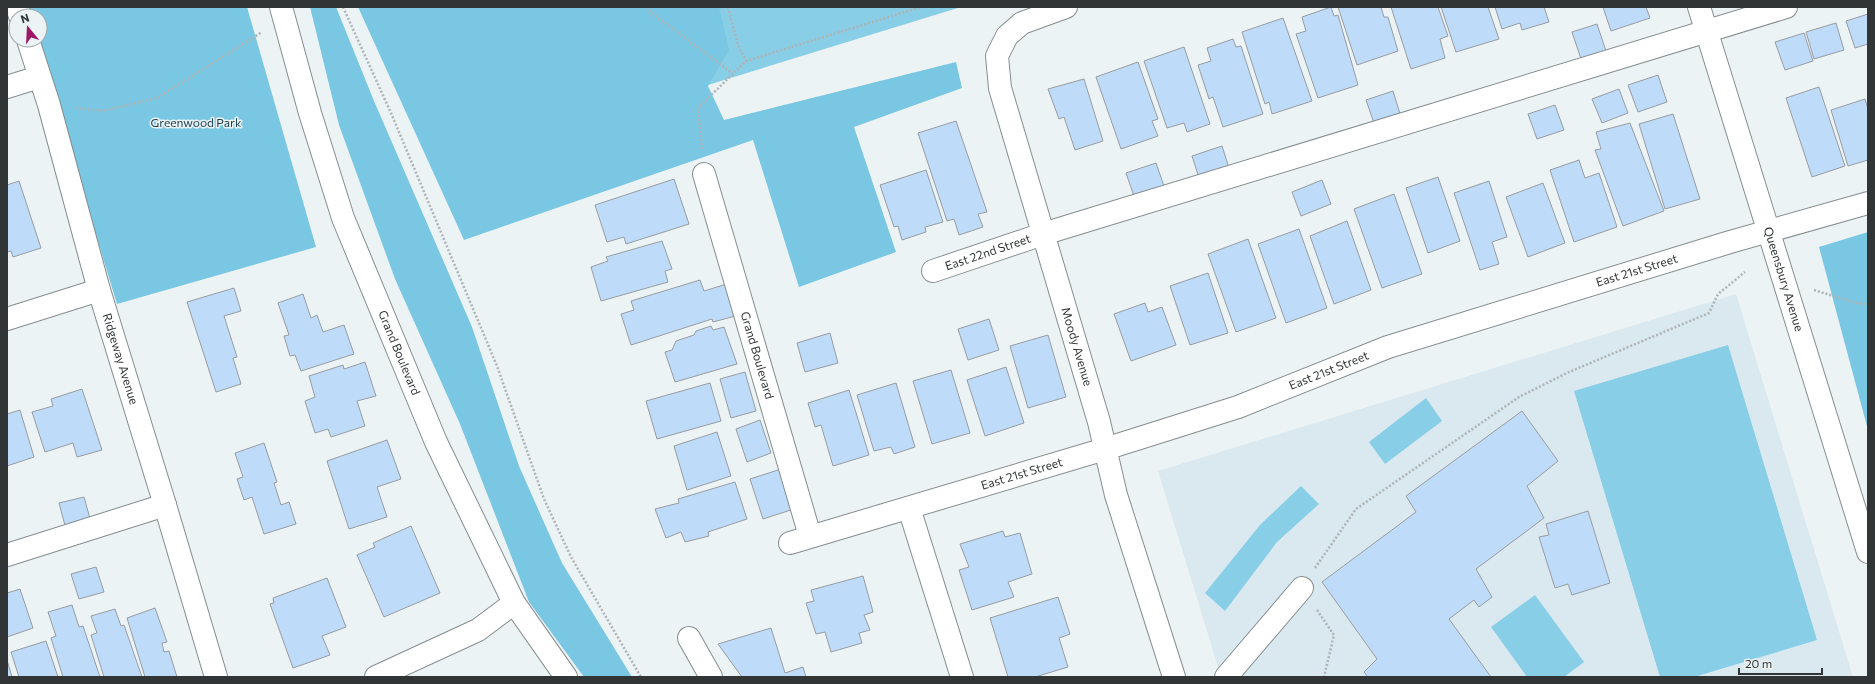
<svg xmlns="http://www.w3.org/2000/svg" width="1875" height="684" viewBox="0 0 1875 684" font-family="Commissioner,sans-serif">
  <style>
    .built { fill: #dae9ef }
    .green { fill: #89cee7 }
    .forest { fill: #79c7e3 }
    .building { fill: #bedcf9; stroke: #989ca1 }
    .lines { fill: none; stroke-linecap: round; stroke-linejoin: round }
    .minor-casing { stroke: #868d8f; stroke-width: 24 }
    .path { stroke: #aeb3b5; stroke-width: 2.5; stroke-dasharray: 2 2; stroke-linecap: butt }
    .minor { stroke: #fff; stroke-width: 22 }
    .labels { text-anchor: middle; stroke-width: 3; stroke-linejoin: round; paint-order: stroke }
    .park-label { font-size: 12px; fill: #173c48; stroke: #ecf3f5 }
    .street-label { font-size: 12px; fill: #323536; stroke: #ecf3f5 }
  </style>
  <rect width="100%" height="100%" fill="#ecf3f5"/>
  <path class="built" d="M1736 294 1853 677H1221L1158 471Z"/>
  <g class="green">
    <path d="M453 7H961L497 150Z"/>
    <path d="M1728 345 1817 640 1694 677H1660L1574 391Z"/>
    <path d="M1426 398 1442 421 1385 464 1369 442Z"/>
    <path d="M1301 486 1319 504 1277 542 1225 611 1205 593 1260 525Z"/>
    <path d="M1535 595 1584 662 1564 677H1527L1491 627Z"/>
  </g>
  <g class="forest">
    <path d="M25 7H247L316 247 117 304 37 40H40V16H28Z"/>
    <path d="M310 7H336L374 101 472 327 519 466 562 563 632 677H584L529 602 460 424 395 279 339 125Z"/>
    <path d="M358 7H719L729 50 708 86 724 120 956 62 962 88 854 127 896 252 799 287 753 140 464 240Z"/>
    <path d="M1868 232V430L1819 247Z"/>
  </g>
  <g class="building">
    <path d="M1331 7 1334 16 1338 15 1358 85 1318 98 1296 34 1306 31 1302 17Z"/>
    <path d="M1338 7H1381L1384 17H1388L1398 51 1357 65Z"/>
    <path d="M1391 7H1438L1448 36 1440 39 1445 58 1411 69Z"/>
    <path d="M1441 7H1488L1499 39 1456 52Z"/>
    <path d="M1495 7H1544L1549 22 1522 30 1520 23 1502 29Z"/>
    <path d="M1603 7H1646L1650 18 1611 31Z"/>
    <path d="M1868 14V44L1855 48 1846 21Z"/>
    <path d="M1283 18 1312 101 1272 114 1269 102 1265 104 1242 32Z"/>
    <path d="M1836 23 1844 50 1814 59 1806 32Z"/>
    <path d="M1597 24 1608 57 1583 65 1572 32Z"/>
    <path d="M1804 33 1813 61 1785 70 1775 42Z"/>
    <path d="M1233 39 1236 47 1241 46 1263 114 1223 127 1213 97 1209 99 1198 65 1211 61 1207 48Z"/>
    <path d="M1184 47 1210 124 1187 132 1184 123 1167 128 1144 61Z"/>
    <path d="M1138 62 1158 119 1152 121 1158 136 1121 149 1096 77Z"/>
    <path d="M1658 75 1667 102 1638 112 1628 85Z"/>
    <path d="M1084 79 1103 141 1075 150 1064 117 1059 119 1048 89Z"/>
    <path d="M1819 87 1845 166 1812 177 1786 98Z"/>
    <path d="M1619 89 1628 113 1602 123 1592 99Z"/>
    <path d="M1393 91 1402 120 1376 129 1366 100Z"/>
    <path d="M1865 99 1868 109V160L1848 166 1831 110Z"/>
    <path d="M1555 105 1564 130 1537 139 1528 114Z"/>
    <path d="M1673 114 1700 199 1665 209 1639 124Z"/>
    <path d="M956 121 987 212 978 214 983 227 959 235 954 219 947 221 918 133Z"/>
    <path d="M1630 123 1664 211 1623 226 1595 150 1601 149 1596 132Z"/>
    <path d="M1222 146 1230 171 1200 181 1192 156Z"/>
    <path d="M1579 160 1585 178 1599 173 1617 227 1574 242 1550 170Z"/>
    <path d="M1156 163 1165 189 1135 199 1126 173Z"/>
    <path d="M926 170 943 222 925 227 926 232 902 240 898 226 894 227 880 185Z"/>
    <path d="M1438 177 1460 241 1428 253 1406 188Z"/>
    <path d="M674 179 689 224 626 244 624 237 607 242 595 205Z"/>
    <path d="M1322 180 1331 204 1301 216 1292 192Z"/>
    <path d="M19 181 41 248 13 257 11 251 7 252V185Z"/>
    <path d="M1489 181 1507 237 1492 242 1499 264 1480 270 1454 193Z"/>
    <path d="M1543 183 1565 243 1528 257 1506 197Z"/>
    <path d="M1394 194 1422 274 1382 288 1354 209Z"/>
    <path d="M1347 221 1371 290 1334 304 1310 236Z"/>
    <path d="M1299 229 1327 308 1286 323 1258 244Z"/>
    <path d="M1248 239 1276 318 1236 332 1208 254Z"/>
    <path d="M662 241 672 269 665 271 668 282 601 301 591 267 608 261 606 257Z"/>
    <path d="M1208 273 1228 333 1190 345 1170 286Z"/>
    <path d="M700 280 704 291 730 283 743 314 713 322 712 319 631 345 621 314 634 310 631 301Z"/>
    <path d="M234 288 241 311 224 316 237 357 233 358 241 384 216 392 187 302Z"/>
    <path d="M303 294 311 318 317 315 323 332 344 325 354 354 301 371 295 355 290 356 284 336 289 335 278 303Z"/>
    <path d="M1145 303 1148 312 1162 307 1176 345 1131 361 1114 314Z"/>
    <path d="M989 319 999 350 968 360 958 329Z"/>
    <path d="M711 326 713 330 724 327 737 364 675 382 665 352 672 350 676 341 694 335 696 331Z"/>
    <path d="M830 333 838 363 805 372 797 343Z"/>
    <path d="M1048 335 1066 397 1028 408 1010 346Z"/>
    <path d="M365 362 376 396 357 401 365 426 331 437 328 429 315 433 305 401 315 397 309 376 343 365 344 369Z"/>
    <path d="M1006 367 1024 423 985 436 967 380Z"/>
    <path d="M951 370 970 433 932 444 913 381Z"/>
    <path d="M745 372 756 411 731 418 720 379Z"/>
    <path d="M710 383 721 421 657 439 646 401Z"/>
    <path d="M896 383 915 447 894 454 891 447 874 451 857 395Z"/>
    <path d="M82 389 102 450 77 457 73 443 45 452 32 412 53 406 51 399Z"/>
    <path d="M849 390 869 455 833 466 821 425 815 427 808 403Z"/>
    <path d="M20 410 34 457 7 466V414Z"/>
    <path d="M1522 411 1558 461 1527 486 1544 518 1476 569 1492 597 1479 607 1474 600 1449 619 1491 677H1368L1364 672 1377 659 1322 582 1416 512 1406 496Z"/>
    <path d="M760 420 771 453 747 462 736 429Z"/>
    <path d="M717 432 731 476 687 490 674 446Z"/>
    <path d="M387 440 401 479 377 487 387 517 349 529 327 461Z"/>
    <path d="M264 443 277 482 274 483 281 505 289 502 296 524 264 534 252 497 244 500 237 479 243 477 235 453Z"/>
    <path d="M781 469 794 509 763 519 750 479Z"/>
    <path d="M735 482 747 519 708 532 709 536 685 542 681 532 666 538 655 509 679 503 678 499Z"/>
    <path d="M84 497 92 526 67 533 59 503Z"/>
    <path d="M1588 511 1610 583 1572 595 1568 584 1555 588 1539 537 1549 535 1546 524Z"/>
    <path d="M411 526 440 593 384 617 357 555 375 547 373 543Z"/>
    <path d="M1003 531 1005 537 1020 533 1032 574 1008 582 1014 597 972 610 959 570 969 567 960 544Z"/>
    <path d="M96 567 104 592 79 599 71 574Z"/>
    <path d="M863 576 873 612 864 615 870 630 859 633 862 643 831 652 825 632 816 634 806 603 814 601 811 590Z"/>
    <path d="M327 578 346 627 322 636 330 655 293 668 270 604 274 603 273 598Z"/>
    <path d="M20 589 33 628 7 637V593Z"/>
    <path d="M1058 597 1070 634 1059 638 1068 667 1035 677H1008L990 618Z"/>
    <path d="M72 605 79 627 83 626 100 677H63L51 638 56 636 48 612Z"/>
    <path d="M155 608 167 642 162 643 164 652 169 651 177 677H145L127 618Z"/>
    <path d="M115 609 121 626 124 625 142 677H104L91 635 97 633 91 616Z"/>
    <path d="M771 628 785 673 803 667 806 677H742L718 644Z"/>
    <path d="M46 641 58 677H19L11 652Z"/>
    <path d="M7 660 12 677H7Z"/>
  </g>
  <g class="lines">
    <g class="minor-casing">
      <g id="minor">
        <path d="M17 7 20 16"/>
        <path id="s1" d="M281 7 310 113 343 218 436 442 514 603 566 677"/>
        <path id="s2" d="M1066 7 1022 23 1007 36 997 56 1000 88 1099 422 1116 495 1174 677"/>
        <path id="s3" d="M1699 7 1868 552"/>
        <path id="s4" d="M28 40 49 105 99 290 165 505 216 677"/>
        <path d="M7 87 39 77"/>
        <path id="s5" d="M704 174 810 536"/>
        <path id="s6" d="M933 271 1043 234 1786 7"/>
        <path d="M7 319 99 290"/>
        <path d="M909 508 962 677"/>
        <path id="s7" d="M790 543 1105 449 1238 407 1388 347 1730 242 1868 203"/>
        <path d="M7 555 165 505"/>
        <path d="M689 638 711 677"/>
        <path d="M376 677 478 630 514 603"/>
        <path d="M1226 677 1302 588"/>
      </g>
    </g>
    <g class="path">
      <path d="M343 7 391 113 497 366 544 499 571 557 641 677"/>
      <path d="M647 7 649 11 732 73"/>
      <path d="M728 7 738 45 746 61"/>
      <path d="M75 108 103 111 157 98 262 32"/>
      <path d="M702 149 698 108 746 61 921 7"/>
      <path d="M1814 290 1856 303 1868 304"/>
      <path d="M1315 568 1356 509 1519 397 1569 372 1709 313 1718 294 1745 272"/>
      <path d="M1317 610 1334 635 1324 677"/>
    </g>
    <use href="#minor" class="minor"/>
  </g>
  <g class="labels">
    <g class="park-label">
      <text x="196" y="127">Greenwood Park</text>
    </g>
    <g class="street-label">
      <text dy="4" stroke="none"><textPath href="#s6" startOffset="58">East 22nd Street</textPath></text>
      <text dy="4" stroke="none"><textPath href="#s7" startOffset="890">East 21st Street</textPath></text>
      <text dy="4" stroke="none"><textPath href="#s3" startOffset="285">Queensbury Avenue</textPath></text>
      <text dy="4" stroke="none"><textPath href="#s2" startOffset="391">Moody Avenue</textPath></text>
      <text dy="4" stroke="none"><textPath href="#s1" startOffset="366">Grand Boulevard</textPath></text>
      <text dy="4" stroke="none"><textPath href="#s5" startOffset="189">Grand Boulevard</textPath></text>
      <text dy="4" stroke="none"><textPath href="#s4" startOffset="332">Ridgeway Avenue</textPath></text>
      <text dy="4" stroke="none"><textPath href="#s7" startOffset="566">East 21st Street</textPath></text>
      <text dy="4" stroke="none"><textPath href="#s7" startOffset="242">East 21st Street</textPath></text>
    </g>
  </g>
  <rect width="1875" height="684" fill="none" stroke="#323536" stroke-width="16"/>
  <g transform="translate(28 28) rotate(342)"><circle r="19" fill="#ecf3f5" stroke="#a2a7a9"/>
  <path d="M0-3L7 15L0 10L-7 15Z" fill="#9d1766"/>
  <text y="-6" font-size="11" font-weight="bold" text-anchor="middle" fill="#323536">N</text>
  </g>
  <path d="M1739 668v6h83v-6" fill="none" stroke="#323536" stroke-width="2"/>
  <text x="1745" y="668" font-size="12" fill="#323536" stroke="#ecf3f5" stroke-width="3" paint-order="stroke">20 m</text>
</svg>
